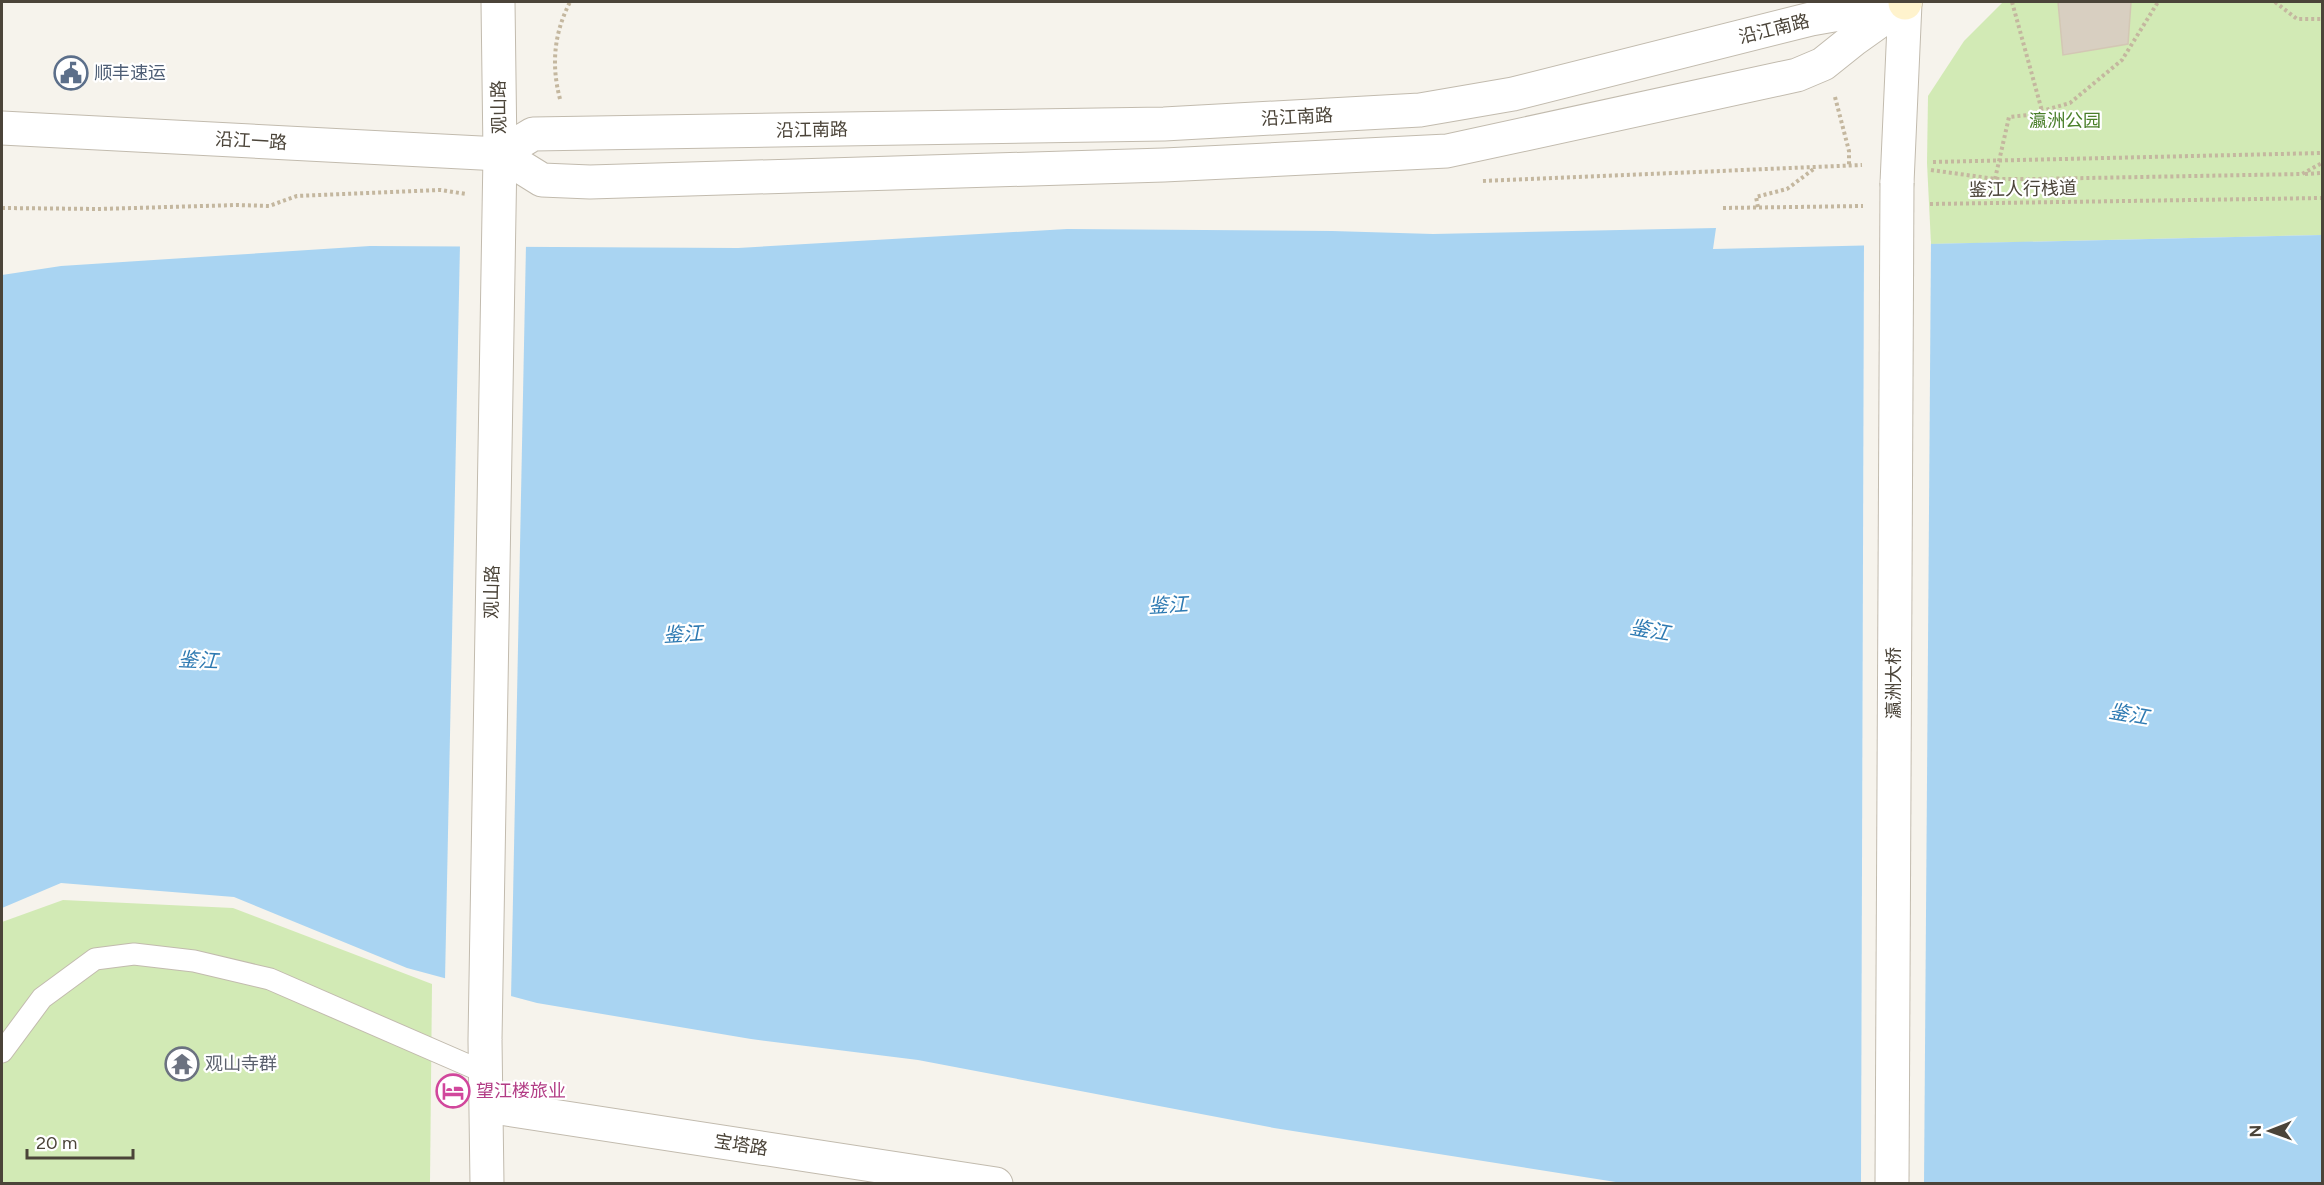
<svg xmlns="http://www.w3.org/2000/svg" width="2324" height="1185" viewBox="0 0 2324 1185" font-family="Figtree,'Noto Sans SC',sans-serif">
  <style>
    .green { fill: #d2eab5 }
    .water { fill: #a9d4f2 }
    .pier { fill: #f6f3ec }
    .building { fill: #d8cfc1; stroke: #d3c7b4; stroke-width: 1.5 }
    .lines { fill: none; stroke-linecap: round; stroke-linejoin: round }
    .service-casing { stroke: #c2bbae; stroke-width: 23 }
    .tertiary-casing { stroke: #c2bbae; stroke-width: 35 }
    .secondary-casing { stroke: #d6c79b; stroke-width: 35 }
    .path { stroke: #c4b79f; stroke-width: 4; stroke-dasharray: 3 3; stroke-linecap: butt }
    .service { stroke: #fff; stroke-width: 21 }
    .tertiary { stroke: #fff; stroke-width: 33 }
    .secondary { stroke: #fff3cd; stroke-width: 33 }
    .tertiary-bridge-casing { stroke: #c2bbae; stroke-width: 35; stroke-linecap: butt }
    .tertiary-bridge { stroke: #fff; stroke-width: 33 }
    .labels { text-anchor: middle; stroke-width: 4.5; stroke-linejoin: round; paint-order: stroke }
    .street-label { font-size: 18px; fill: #4b4439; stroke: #fff }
    .service-label { font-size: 18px; fill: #4e5e75; stroke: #fff; text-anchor: start }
    .park-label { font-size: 18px; fill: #4a7f2a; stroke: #fff }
    .worship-label { font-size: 18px; fill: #5b616d; stroke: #fff; text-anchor: start }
    .hotel-label { font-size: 18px; fill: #b23c85; stroke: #fff; text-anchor: start }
    .water-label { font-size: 20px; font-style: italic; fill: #2e7ab2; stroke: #fff }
  </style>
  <rect width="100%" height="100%" fill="#f6f3ec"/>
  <g class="green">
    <path d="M2003 2H2322V235L1931 244 1927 163 1928 96 1964 41Z"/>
    <path d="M63 900 233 908 432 984 430 1183H2V922Z"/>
  </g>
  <path class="water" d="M1716 228 1713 249 2322 235V1183H1622L1274 1128 918 1060 751 1039 537 1003 407 968 234 897 61 883 2 908V275L61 266 370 246 738 248 1067 229 1332 231 1433 234Z"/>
  <g class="pier">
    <path d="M1931 241 1924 1184 1861 1183 1864 243Z"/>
    <path d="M460 244H526L511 999 445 981Z"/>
  </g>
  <path class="building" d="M2058 2H2131L2128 44 2063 55Z"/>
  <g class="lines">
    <g class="service-casing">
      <path id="service" d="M2 1052 42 998 95 959 134 954 194 961 270 979 486 1073"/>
    </g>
    <g class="tertiary-casing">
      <g id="tertiary">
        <path d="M2 128 500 154 542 180 590 182 1164 165 1447 151 1797 75 1823 64 1853 40 1905 3"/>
        <path d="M500 154 533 134 1164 124 1420 110 1513 94 1811 19 1896 4"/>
        <path d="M1897 183 1905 3"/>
        <path d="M487 1106 996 1184"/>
        <path d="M487 1184 485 1040 500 154 498 2"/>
      </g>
    </g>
    <g class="secondary-casing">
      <path id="secondary" d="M1905 2V3"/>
    </g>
    <g class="path">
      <path d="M2012 2 2042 111"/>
      <path d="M2275 2 2297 19H2322"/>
      <path d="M1835 97 1849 151V166"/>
      <path d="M560 99C551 65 554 33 570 2"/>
      <path d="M1933 162 2322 153"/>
      <path d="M1931 170 1995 179H2034L2302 174 2322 163"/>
      <path d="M2305 174 2322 173"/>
      <path d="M1995 179 2009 117 2028 115 2070 103 2122 60 2158 2"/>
      <path d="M1483 181 1862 165"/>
      <path d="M1930 204 2322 198"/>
      <path d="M1758 207 1756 197 1787 189 1815 168"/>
      <path d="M2 208 99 209 237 205 269 206 297 196 441 190 466 194"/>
      <path d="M1723 208 1863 206"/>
    </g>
    <use href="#service" class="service"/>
    <use href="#tertiary" class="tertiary"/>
    <use href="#secondary" class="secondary"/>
    <g class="tertiary-bridge-casing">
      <path id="tertiary-bridge" d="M1892 1184 1897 183"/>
    </g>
    <use href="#tertiary-bridge" class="tertiary-bridge"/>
  </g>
  <defs>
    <g id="civic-ring" transform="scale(1.725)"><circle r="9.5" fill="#fff" stroke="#5c6f8a" stroke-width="1.5"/><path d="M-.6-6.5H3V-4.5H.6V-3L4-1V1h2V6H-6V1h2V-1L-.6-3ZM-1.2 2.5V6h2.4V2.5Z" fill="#5c6f8a"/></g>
    <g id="temple-ring" transform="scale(1.725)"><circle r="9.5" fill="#fff" stroke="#6b7280" stroke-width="1.5"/><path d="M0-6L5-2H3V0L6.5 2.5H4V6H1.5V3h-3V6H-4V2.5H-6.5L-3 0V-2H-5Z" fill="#6b7280"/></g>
    <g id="hotel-ring" transform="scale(1.725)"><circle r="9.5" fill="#fff" stroke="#d1479c" stroke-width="1.5"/><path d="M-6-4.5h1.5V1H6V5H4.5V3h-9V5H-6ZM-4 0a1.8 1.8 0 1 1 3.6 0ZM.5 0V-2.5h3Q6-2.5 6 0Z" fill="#d1479c"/></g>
  </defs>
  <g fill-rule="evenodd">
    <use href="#civic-ring" x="71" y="73"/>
    <use href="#temple-ring" x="182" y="1064"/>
    <use href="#hotel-ring" x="453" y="1091"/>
  </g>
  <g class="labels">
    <g class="street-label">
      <text transform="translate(1774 29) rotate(-14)" y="6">沿江南路</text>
      <text transform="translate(499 107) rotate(-91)" y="6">观山路</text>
      <text transform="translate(1297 117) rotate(-3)" y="6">沿江南路</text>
      <text transform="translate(812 130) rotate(-1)" y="6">沿江南路</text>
      <text transform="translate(251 141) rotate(3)" y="6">沿江一路</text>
      <text transform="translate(2023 189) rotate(-1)" y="6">鉴江人行栈道</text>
      <text transform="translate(492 592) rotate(-89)" y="6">观山路</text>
      <text transform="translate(1894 683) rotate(-90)" y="6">瀛洲大桥</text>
      <text transform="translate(741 1145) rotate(9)" y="6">宝塔路</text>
    </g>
    <g class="service-label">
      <text x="94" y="79">顺丰速运</text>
    </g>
    <g class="park-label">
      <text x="2065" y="127">瀛洲公园</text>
    </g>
    <g class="worship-label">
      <text x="205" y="1070">观山寺群</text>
    </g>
    <g class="hotel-label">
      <text x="476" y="1097">望江楼旅业</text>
    </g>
    <g class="water-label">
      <text transform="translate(1168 605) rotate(-3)" y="7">鉴江</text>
      <text transform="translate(1650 630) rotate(10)" y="7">鉴江</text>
      <text transform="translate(683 634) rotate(-3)" y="7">鉴江</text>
      <text transform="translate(198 660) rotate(3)" y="7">鉴江</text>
      <text transform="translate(2129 714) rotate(10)" y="7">鉴江</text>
    </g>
  </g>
  <rect width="2324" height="1185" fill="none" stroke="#4b4439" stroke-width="6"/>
  <g transform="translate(2270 1131) rotate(269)" stroke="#ffffff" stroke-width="4.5" paint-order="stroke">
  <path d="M0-4.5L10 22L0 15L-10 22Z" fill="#4b4439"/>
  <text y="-9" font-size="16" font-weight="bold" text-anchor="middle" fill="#4b4439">N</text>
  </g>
  <path d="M27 1149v9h106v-9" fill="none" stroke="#4b4439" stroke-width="3"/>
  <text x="36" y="1149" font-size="18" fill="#4b4439" stroke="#ffffff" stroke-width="4.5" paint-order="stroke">20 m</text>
</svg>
